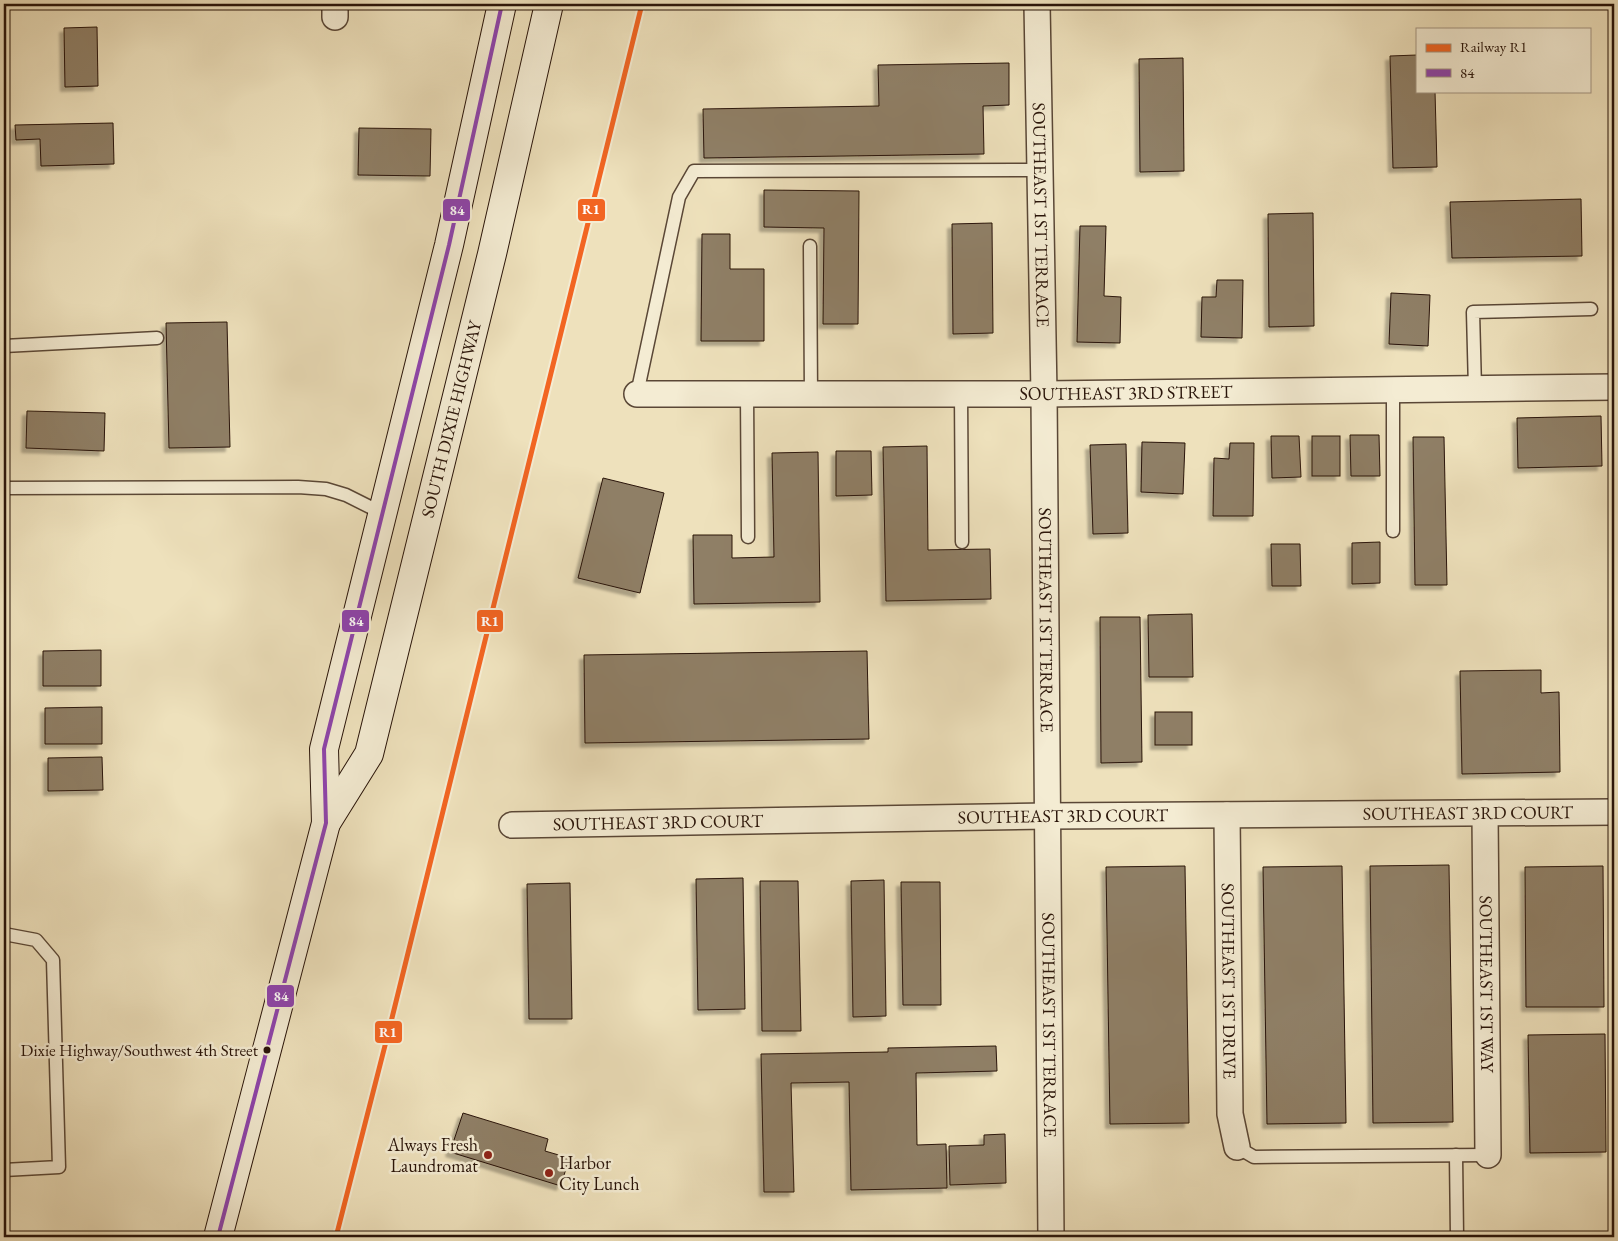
<svg xmlns="http://www.w3.org/2000/svg" width="1618" height="1241" viewBox="0 0 1618 1241" font-family="'EB Garamond',serif">
  <style>
    .building { fill: #8f7f66; stroke: #291409; filter: url(#shadow) }
    .lines { fill: none; stroke-linecap: round; stroke-linejoin: round }
    .lane-casing { stroke: #5a4736; stroke-width: 15 }
    .street-casing { stroke: #5a4736; stroke-width: 28 }
    .secondary-casing { stroke: #291409; stroke-width: 30 }
    .lane { stroke: #f4ecd3; stroke-width: 12 }
    .street { stroke: #f4ecd3; stroke-width: 25 }
    .secondary { stroke: #f4ecd3; stroke-width: 28 }
    .bus-1-casing { stroke: #f4ecd3; stroke-width: 8 }
    .bus-1 { stroke: #8e44ad; stroke-width: 4 }
    .rail-1-casing { stroke: #f4ecd3; stroke-width: 9 }
    .rail-1 { stroke: #f26522; stroke-width: 5 }
    .bus-dot { fill: #291409; stroke: #f4ecd3; stroke-width: 2 }
    .poi-dot { fill: #8f2418; stroke: #f4ecd3; stroke-width: 2 }
    .labels { text-anchor: middle; stroke-width: 5; stroke-linejoin: round; paint-order: stroke }
    .bus-label { font-size: 17px; fill: #291409; stroke: #f4ecd3; text-anchor: end }
    .street-label { font-size: 18px; fill: #291409; stroke: #f4ecd3 }
    .poi-label { font-size: 18px; fill: #291409; stroke: #f4ecd3; text-anchor: end }
    .line-badge { stroke: #f4ecd3; stroke-width: 2 }
    .badge-label { font-size: 14px; text-anchor: middle; font-weight: bold; fill: #fff }
  </style>
  <defs>
    <filter id="shadow"><feDropShadow dx="-4.5" dy="4.5" stdDeviation="1" flood-color="#0004"/></filter>
  </defs>
  <rect width="100%" height="100%" fill="#eee1bc"/>
  <filter id="stains"><feTurbulence type="fractalNoise" baseFrequency=".004" numOctaves="4"/><feColorMatrix values="0 0 0 0 .2 0 0 0 0 .09 0 0 0 0 .02 0 0 0 .5 -.17"/></filter>
  <radialGradient id="worn" r=".72"><stop offset=".6" stop-color="#630" stop-opacity="0"/><stop offset="1" stop-color="#630" stop-opacity=".3"/></radialGradient>
  <g class="building">
    <path d="M97 27 98 86 65 87 64 28Z"/>
    <path d="M1417 55V91H1435L1437 167 1393 168 1390 56Z"/>
    <path d="M1183 58 1184 171 1140 172 1139 59Z"/>
    <path d="M1009 63V105L983 106 984 154 704 158 703 109 879 106 878 65Z"/>
    <path d="M113 123 114 164 41 166 40 139 16 140 15 125Z"/>
    <path d="M359 128 431 129 430 176 358 175Z"/>
    <path d="M764 190 859 191 858 324H823L824 228 764 227Z"/>
    <path d="M1581 199 1582 256 1452 258 1450 202Z"/>
    <path d="M1313 213 1314 326 1269 327 1268 214Z"/>
    <path d="M992 223 993 333 953 334 952 224Z"/>
    <path d="M1080 226H1106L1104 296 1121 297 1120 343 1077 342Z"/>
    <path d="M702 234H730V269H764V341H701Z"/>
    <path d="M1217 280H1243L1242 338 1201 337 1202 297H1216Z"/>
    <path d="M1391 293 1430 295 1428 346 1389 344Z"/>
    <path d="M227 322 230 447 169 448 166 323Z"/>
    <path d="M27 411 105 413 104 451 26 448Z"/>
    <path d="M1601 416 1602 466 1518 468 1517 418Z"/>
    <path d="M1350 435H1379L1380 476H1351Z"/>
    <path d="M1271 436H1299L1301 477 1272 478Z"/>
    <rect x="1312" y="436" width="28" height="40"/>
    <path d="M1413 437H1444L1447 585H1415Z"/>
    <path d="M1142 442 1185 443 1183 494 1141 492Z"/>
    <path d="M1230 443H1254L1253 516H1213L1214 458 1229 459Z"/>
    <path d="M1126 444 1128 533 1093 534 1090 445Z"/>
    <path d="M927 446 928 550 990 549 991 599 886 601 883 447Z"/>
    <path d="M836 451H871L872 495 836 496Z"/>
    <path d="M818 452 820 602 694 604 693 535H732V558L774 557 772 453Z"/>
    <path d="M603 478 664 493 640 593 578 578Z"/>
    <path d="M1380 542V583L1352 584V543Z"/>
    <path d="M1271 544H1300L1301 586H1272Z"/>
    <path d="M1192 614 1193 677H1149L1148 615Z"/>
    <path d="M1100 617H1140L1142 762 1101 763Z"/>
    <path d="M101 650V686H43V651Z"/>
    <path d="M867 651 869 739 585 743 584 655Z"/>
    <path d="M1541 670V693L1559 692 1560 772 1462 774 1460 671Z"/>
    <path d="M102 707V744H45V708Z"/>
    <rect x="1155" y="712" width="37" height="33"/>
    <path d="M102 757 103 790 48 791V758Z"/>
    <path d="M1449 865 1453 1122 1373 1123 1370 866Z"/>
    <path d="M1185 866 1189 1123 1110 1124 1106 867Z"/>
    <path d="M1342 866 1346 1123 1267 1124 1263 867Z"/>
    <path d="M1603 866 1604 1007H1526L1525 867Z"/>
    <path d="M743 878 745 1009 698 1010 696 879Z"/>
    <path d="M884 880 886 1016 853 1017 851 881Z"/>
    <path d="M760 881H798L801 1031H762Z"/>
    <path d="M901 882H940L941 1005H903Z"/>
    <path d="M570 883 572 1019H529L527 884Z"/>
    <path d="M1605 1034 1606 1152 1530 1153 1528 1035Z"/>
    <path d="M996 1046 997 1071 916 1073 917 1145 946 1144 947 1188 851 1190 849 1082 791 1083 794 1192H764L761 1054 888 1052V1048Z"/>
    <path d="M463 1113 548 1139 545 1151 569 1158 561 1186 450 1152Z"/>
    <path d="M1005 1134 1006 1183 950 1185 949 1146 984 1145V1135Z"/>
  </g>
  <g class="lines">
    <g class="lane-casing">
      <g id="lane">
        <path d="M810 246 811 394"/>
        <path d="M4 346 157 338"/>
        <path d="M1475 389 1473 312 1591 309"/>
        <path d="M637 394 679 197 694 171 1040 170"/>
        <path d="M747 394 748 537"/>
        <path d="M961 394 962 542"/>
        <path d="M4 488 298 487 326 489 346 495 382 513"/>
        <path d="M1393 531V389"/>
        <path d="M4 934 36 940 53 960 59 1167 4 1170"/>
        <path d="M1237 1147 1254 1157 1488 1155"/>
        <path d="M1456 1155 1457 1237"/>
      </g>
    </g>
    <g class="street-casing">
      <g id="street">
        <path d="M335 4V17"/>
        <path id="s1" d="M1037 4 1044 394 1051 1237"/>
        <path id="s2" d="M637 394H1044L1614 387"/>
        <path id="s3" d="M1485 813 1488 1155"/>
        <path id="s4" d="M1227 815 1230 1114 1237 1147"/>
        <path id="s5" d="M512 825 1048 816 1614 812"/>
      </g>
    </g>
    <g class="secondary-casing">
      <g id="secondary">
        <path id="s6" d="M326 823 369 754 492 254 549 4"/>
        <path d="M218 1237 326 823 324 749 449 245 502 4"/>
      </g>
    </g>
    <use href="#lane" class="lane"/>
    <use href="#street" class="street"/>
    <use href="#secondary" class="secondary"/>
    <g class="bus-1-casing">
      <path id="bus-1" d="M218 1237 326 823 324 749 449 245 502 4"/>
    </g>
    <use href="#bus-1" class="bus-1"/>
    <g class="rail-1-casing">
      <path id="rail-1" d="M336 1237 390 1026 642 4"/>
    </g>
    <use href="#rail-1" class="rail-1"/>
  </g>
  <circle class="bus-dot" cx="267" cy="1050" r="4.5"/>
  <g class="poi-dot">
    <circle cx="488" cy="1155" r="5"/>
    <circle cx="549" cy="1173" r="5"/>
  </g>
  <g class="labels">
    <g class="bus-label">
      <text x="258" y="1056">Dixie Highway/Southwest 4th Street</text>
    </g>
    <g class="street-label">
      <text dy="6" stroke="none"><textPath href="#s1" startOffset="211">SOUTHEAST 1ST TERRACE</textPath></text>
      <text dy="6" stroke="none"><textPath href="#s2" startOffset="489">SOUTHEAST 3RD STREET</textPath></text>
      <text dy="6" stroke="none"><textPath href="#s6" startOffset="426">SOUTH DIXIE HIGHWAY</textPath></text>
      <text dy="6" stroke="none"><textPath href="#s1" startOffset="616">SOUTHEAST 1ST TERRACE</textPath></text>
      <text dy="6" stroke="none"><textPath href="#s5" startOffset="956">SOUTHEAST 3RD COURT</textPath></text>
      <text dy="6" stroke="none"><textPath href="#s5" startOffset="551">SOUTHEAST 3RD COURT</textPath></text>
      <text dy="6" stroke="none"><textPath href="#s5" startOffset="146">SOUTHEAST 3RD COURT</textPath></text>
      <text dy="6" stroke="none"><textPath href="#s4" startOffset="166">SOUTHEAST 1ST DRIVE</textPath></text>
      <text dy="6" stroke="none"><textPath href="#s3" startOffset="171">SOUTHEAST 1ST WAY</textPath></text>
      <text dy="6" stroke="none"><textPath href="#s1" startOffset="1021">SOUTHEAST 1ST TERRACE</textPath></text>
    </g>
    <g class="poi-label">
      <text x="478" y="1151">Always Fresh<tspan x="478" dy="21">Laundromat</tspan></text>
      <text x="559" y="1169" text-anchor="start">Harbor<tspan x="559" dy="21">City Lunch</tspan></text>
    </g>
  </g>
  <g class="line-badge">
    <rect x="577" y="198" width="29" height="24" rx="5" fill="#f26522"/>
    <rect x="442" y="198" width="29" height="24" rx="5" fill="#8e44ad"/>
    <rect x="476" y="609" width="28" height="24" rx="5" fill="#f26522"/>
    <rect x="341" y="609" width="29" height="24" rx="5" fill="#8e44ad"/>
    <rect x="266" y="984" width="29" height="24" rx="5" fill="#8e44ad"/>
    <rect x="374" y="1020" width="29" height="24" rx="5" fill="#f26522"/>
  </g>
  <g class="badge-label">
    <text x="591" y="214">R1</text>
    <text x="457" y="215">84</text>
    <text x="490" y="626">R1</text>
    <text x="356" y="626">84</text>
    <text x="281" y="1001">84</text>
    <text x="388" y="1037">R1</text>
  </g>
  <rect width="1618" height="1241" fill="none" stroke="#eee1bc" stroke-width="20"/>
  <rect x="5" y="5" width="1608" height="1231" fill="none" stroke="#291409" stroke-width="2.5"/>
  <rect x="10" y="10" width="1598" height="1221" fill="none" stroke="#291409"/>
  <rect x="1416" y="28" width="175" height="65" fill="#f4ecd3" stroke="#a39682"/>
  <rect x="1426" y="44" width="25" height="8" fill="#f26522" stroke="#a39682"/>
  <text x="1460" y="52" font-size="15" fill="#291409">Railway R1</text>
  <rect x="1426" y="69" width="25" height="8" fill="#8e44ad" stroke="#a39682"/>
  <text x="1460" y="78" font-size="15" fill="#291409">84</text>
  <rect width="100%" height="100%" filter="url(#stains)"/>
  <rect width="100%" height="100%" fill="url(#worn)"/>
</svg>
